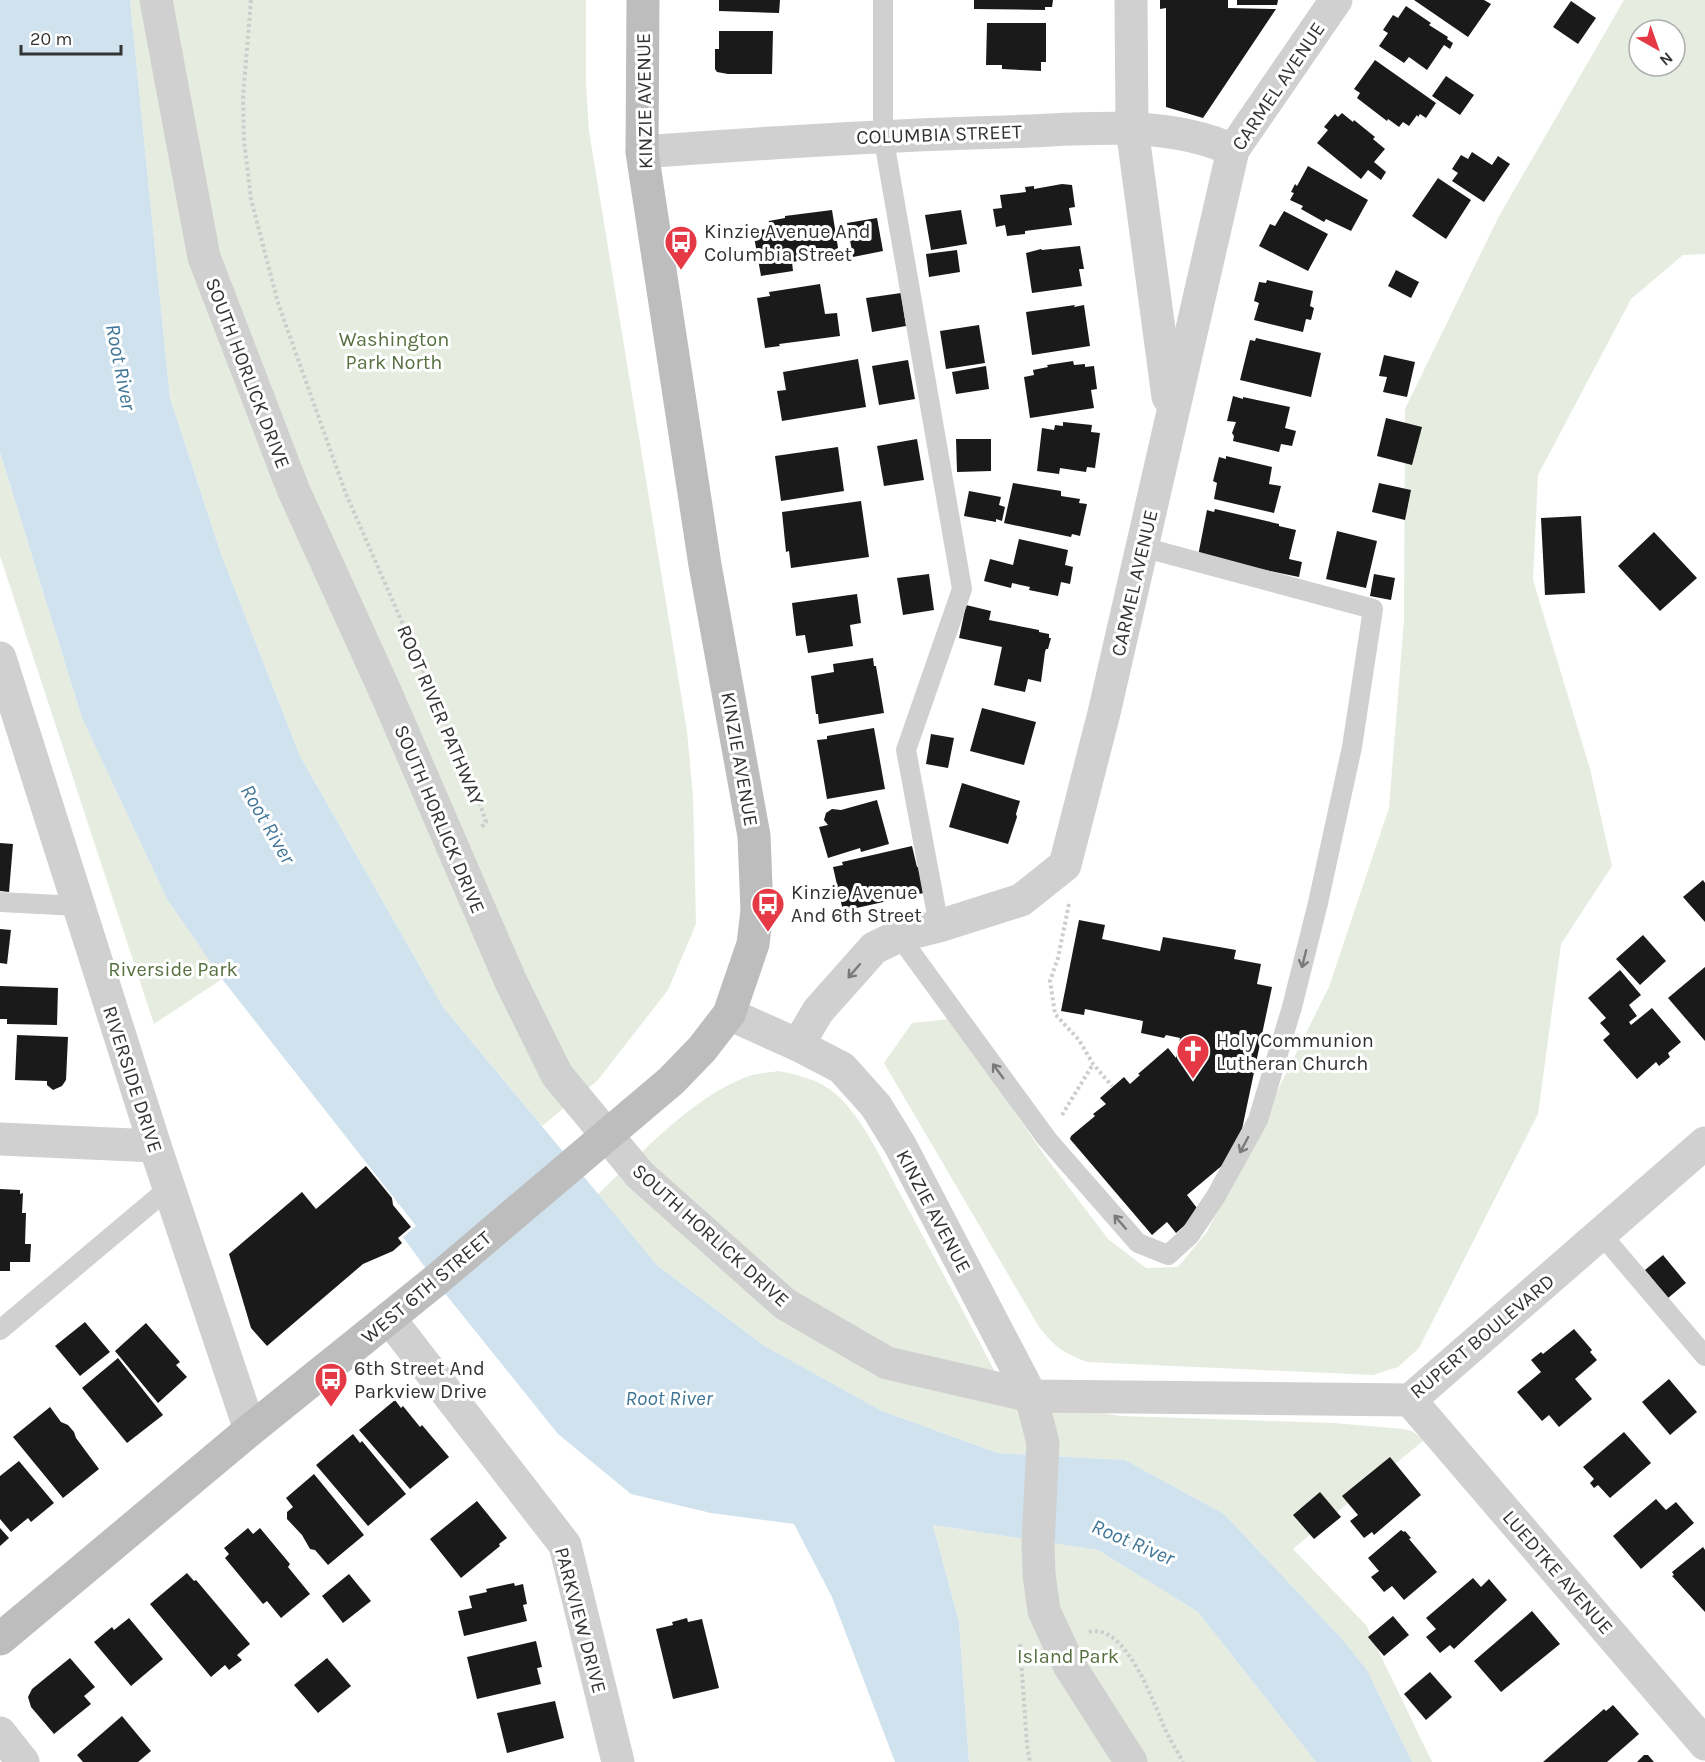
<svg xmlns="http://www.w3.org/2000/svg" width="1705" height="1762" viewBox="0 0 1705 1762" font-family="Karla,sans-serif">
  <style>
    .green { fill: #e6ecdf; fill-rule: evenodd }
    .water { fill: #cfe2ee }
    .building { fill: #1a1a1a }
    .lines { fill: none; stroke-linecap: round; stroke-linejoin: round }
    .path { stroke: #cdcdcd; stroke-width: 4; stroke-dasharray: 3 3; stroke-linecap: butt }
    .lane { stroke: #d0d0d0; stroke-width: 20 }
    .street { stroke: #d0d0d0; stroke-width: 33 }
    .secondary { stroke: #bdbdbd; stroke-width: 33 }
    .secondary-bridge { stroke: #bdbdbd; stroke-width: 33 }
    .oneway { stroke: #7a7a7a }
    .labels { text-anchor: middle; stroke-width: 6; stroke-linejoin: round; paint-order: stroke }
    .street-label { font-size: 20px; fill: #333; stroke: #fff }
    .poi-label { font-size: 20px; fill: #333; stroke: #fff; text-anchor: start }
    .park-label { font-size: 20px; fill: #56703f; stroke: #fff }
    .water-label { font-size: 21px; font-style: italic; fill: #3f7597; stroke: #fff }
  </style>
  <rect width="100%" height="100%" fill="#fff"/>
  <g class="green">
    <path d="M130 0H586V84L589 131 687 731 693 797 696 924 668 990 597 1081 542 1126 443 1007 300 756 221 554 170 398Z"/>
    <path d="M1624 0H1705V254L1683 255 1631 299 1538 475 1533 580 1590 769 1612 866 1561 944 1538 1114 1419 1348 1398 1367 1373 1375 1087 1362C1062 1352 1056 1348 1039 1327L884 1063 912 1023 951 1019 1045 1156 1108 1239 1146 1268 1178 1267 1207 1232 1329 987 1389 808 1404 620 1405 409 1498 218ZM1639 30H1675V66H1639Z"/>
    <path d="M0 452 82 718 167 899 222 979 154 1024 0 556Z"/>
    <path d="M778 1071C800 1075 820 1080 837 1095 865 1121 884 1165 903 1199 939 1266 975 1333 1010 1401L1122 1416 1334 1423 1403 1429 1412 1431 1424 1440 1293 1549 1366 1625 1432 1762H1412L1367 1670 1343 1640 1224 1514 1125 1460 998 1453 882 1411 763 1345 657 1265 598 1194C642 1153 690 1099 746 1077 756 1073 768 1073 778 1071Z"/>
    <path d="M933 1525 1098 1550 1198 1612 1316 1762H969L959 1622Z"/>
  </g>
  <path class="water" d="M0 0H130L170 398 221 554 300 756 443 1007 657 1265 763 1345 882 1411 998 1453 1125 1460 1224 1514 1343 1640 1367 1670 1412 1762H1316L1198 1612 1098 1550 933 1525 959 1622 969 1762H895L832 1597 794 1524 711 1513 631 1494 558 1434 435 1281 403 1237 416 1226 222 979 167 899 82 718 0 452Z"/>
  <g class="building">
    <path d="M719 0H780L779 13 719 11Z"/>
    <path d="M974 0H1053L1052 7H1045V10L974 9Z"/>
    <path d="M1160 0H1228V8L1276 9 1203 118 1166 107V8L1160 9Z"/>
    <path d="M1237 0H1278L1277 5H1237Z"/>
    <path d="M1414 0H1484L1491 4 1468 37Z"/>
    <path d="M1571 1 1596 18 1578 44 1553 27Z"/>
    <path d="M1406 6 1431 23 1429 25 1448 37 1447 39 1453 43 1450 49 1444 45 1427 70 1409 57 1404 63 1379 46 1388 33 1383 30 1393 15 1398 18Z"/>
    <path d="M987 23H1046V62H1041V71L1002 69V65H986Z"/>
    <path d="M719 31H773L772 74H728L717 72 715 69V49H719Z"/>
    <path d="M1375 60 1436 103 1426 118 1420 114 1418 117 1417 115 1409 126 1403 122 1399 127 1388 119 1387 121 1357 98 1360 93 1354 89Z"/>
    <path d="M1446 76 1474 95 1460 115 1432 96Z"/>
    <path d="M1342 113 1353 122 1354 120 1375 137 1373 139 1385 149 1374 162 1386 172 1381 180 1368 170 1361 179 1317 143 1328 130 1324 127 1335 114 1338 117Z"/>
    <path d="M1472 152 1492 165 1498 156 1510 164 1484 202 1452 181 1458 173 1452 169 1461 155 1468 159Z"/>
    <path d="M1308 166 1368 200 1351 231 1326 219 1324 222 1301 209 1303 206 1290 200 1294 193 1291 192 1295 184 1297 186Z"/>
    <path d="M1438 178 1471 200 1446 239 1412 216Z"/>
    <path d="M1062 184 1072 185 1075 207 1069 208 1072 225 1025 231V234L1007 236 1005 225 996 227 993 209 1002 208 1000 195 1026 192 1025 187 1034 186V189Z"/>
    <path d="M832 210 839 254 792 262 793 271 761 276 753 231 766 229 769 221 785 218V216Z"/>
    <path d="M961 210 967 244 931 250 925 215Z"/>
    <path d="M1284 211 1328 234 1308 271 1259 246 1270 224 1275 226Z"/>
    <path d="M877 218 883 251 853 257 847 223Z"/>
    <path d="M1080 246 1084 269H1079L1082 286 1032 293 1026 253 1041 249 1042 250Z"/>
    <path d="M957 250 960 272 929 277 926 254Z"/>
    <path d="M1396 270 1419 282 1411 298 1388 286Z"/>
    <path d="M1267 280 1313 291 1310 306 1314 308 1311 320 1306 319 1303 332 1254 320 1259 303 1254 301 1259 282 1266 283Z"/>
    <path d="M820 284 825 314 837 313 840 336 779 344 780 346 765 348 757 298 770 296 769 292Z"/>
    <path d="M901 293 906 326 872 332 866 298Z"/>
    <path d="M1075 305 1074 307 1084 305 1090 346 1032 355 1026 312Z"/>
    <path d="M979 325 985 363 946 369 940 331Z"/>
    <path d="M1256 338 1321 353 1311 397 1240 380 1250 340 1255 341Z"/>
    <path d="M1384 355 1415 362 1407 397 1383 392 1387 377 1379 376Z"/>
    <path d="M858 359 866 407 782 421 777 391 786 390 783 372Z"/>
    <path d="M908 360 915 399 879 405 872 366Z"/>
    <path d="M1073 361 1074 365 1085 364V367L1094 366 1097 389 1091 390 1094 408 1030 418 1024 377 1034 375 1033 370 1048 367 1047 365Z"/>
    <path d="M986 366 989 389 956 394 952 372Z"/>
    <path d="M1233 396 1243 399V397L1290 407 1285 428 1296 431 1292 446 1281 444 1279 452 1233 441 1234 436 1232 433 1236 422 1227 421Z"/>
    <path d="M1386 418 1422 427 1412 465 1377 456Z"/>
    <path d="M1063 422 1092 425 1091 432 1100 433 1095 468 1087 467 1086 472 1060 468 1059 474 1037 471 1042 428 1054 430 1055 425 1063 426Z"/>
    <path d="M917 439 924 480 884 486 877 446Z"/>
    <path d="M956 439H991V471L957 472Z"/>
    <path d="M838 447 844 491 781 501 775 456Z"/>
    <path d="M1226 456 1272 467 1269 484 1281 486 1274 513 1214 499 1217 483 1213 481 1219 457 1226 459Z"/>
    <path d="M1013 483 1061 491V496L1080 499 1079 503 1087 504 1080 536 1072 534 1071 537 1004 523Z"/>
    <path d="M1379 483 1411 490 1405 520 1372 512Z"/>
    <path d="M969 491 1001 497 999 505 1005 507 1002 521 996 519V522L964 516Z"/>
    <path d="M861 501 869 557 791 568 789 551 786 552 782 512Z"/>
    <path d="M1215 509 1279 524V526L1296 530 1289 559 1302 562 1299 577 1198 556 1207 510 1214 512Z"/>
    <path d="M1581 516 1585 593 1545 595 1541 518Z"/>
    <path d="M1337 531 1377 541 1366 588 1326 579Z"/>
    <path d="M1654 532 1697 578 1660 611 1618 566Z"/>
    <path d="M1019 539 1068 550 1065 565 1073 567 1070 584 1061 582 1058 596 1029 590 1030 587 1012 583 1011 588 984 581 990 559 1013 565Z"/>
    <path d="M929 574 934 610 903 615 897 578Z"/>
    <path d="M1374 574 1395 578 1391 600 1370 596Z"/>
    <path d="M857 594 861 623 850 625 853 646 808 653 805 635 796 636 792 603Z"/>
    <path d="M966 605 991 611 989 620 1039 630V632L1049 634V638H1051L1048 649H1046L1045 652 1041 682 1028 679 1025 692 994 685 1002 647 959 638Z"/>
    <path d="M873 658 874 666H876L884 713 819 724 818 714H816L811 676 834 672 833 664Z"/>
    <path d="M982 708 1036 722 1024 765 970 751Z"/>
    <path d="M874 728 885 789 827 799 817 740 827 739V736Z"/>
    <path d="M931 734 954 738 948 768 926 764Z"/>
    <path d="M962 783 1020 801 1016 814 1017 817 1008 844 949 827Z"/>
    <path d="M877 800 889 844 861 852 860 848 828 858 819 827 828 825 824 820 826 813 832 809 841 810Z"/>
    <path d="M0 843 13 844 9 892 0 891Z"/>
    <path d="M912 846 917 867 921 866 928 892 843 911 833 867 843 865 842 862Z"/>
    <path d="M1703 880 1705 883V922L1683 897Z"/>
    <path d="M1079 920 1105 925 1102 939 1160 951 1163 937 1236 950 1234 959 1261 964 1257 984 1272 987 1237 1153 1187 1195 1200 1212 1176 1233 1167 1222 1152 1235 1070 1139 1071 1136 1095 1116 1093 1114 1106 1104 1100 1098 1124 1077 1130 1084 1140 1075 1138 1074 1168 1048 1176 1058 1180 1038 1166 1035 1164 1038 1141 1033 1143 1021 1085 1009 1084 1015 1061 1011Z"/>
    <path d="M0 929 11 930 7 964 0 963Z"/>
    <path d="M1643 935 1666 961 1640 985 1616 959Z"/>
    <path d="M1705 967V1041L1668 998Z"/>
    <path d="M1620 970 1641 995 1629 1005 1637 1016 1629 1022 1631 1025 1652 1008 1681 1042 1668 1053 1670 1057 1659 1066 1656 1062 1637 1079 1603 1040 1610 1034 1600 1023 1606 1018 1588 998Z"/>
    <path d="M0 986 58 988 57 1025 7 1024V1019H0Z"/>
    <path d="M17 1035 68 1037 66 1080 62 1086 53 1090 47 1085V1081L15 1080Z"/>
    <path d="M366 1166 392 1198 393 1205 411 1227 398 1238 402 1243 393 1251 363 1264 267 1346 251 1328 229 1254 302 1192 316 1209Z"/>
    <path d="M0 1189 20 1190V1194L23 1193 22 1213H26L25 1244H31L30 1262H10V1271H0Z"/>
    <path d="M1663 1255 1686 1283 1668 1298 1645 1270Z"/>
    <path d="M85 1322 110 1352 80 1376 55 1346Z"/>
    <path d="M146 1323 180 1362 176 1365 187 1377 158 1403 115 1351Z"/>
    <path d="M1574 1329 1592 1350 1590 1352 1597 1360 1575 1379 1592 1399 1559 1427 1549 1415 1542 1421 1517 1392 1541 1372 1531 1360 1541 1352 1543 1354Z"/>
    <path d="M118 1358 163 1415 127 1443 82 1388Z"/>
    <path d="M1669 1379 1697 1412 1670 1435 1642 1402Z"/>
    <path d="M395 1400 401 1408 403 1406 420 1427 422 1425 449 1457 410 1489 359 1430Z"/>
    <path d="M50 1407 61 1422 68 1425 74 1432 76 1438 99 1469 63 1498 13 1437Z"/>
    <path d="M1624 1432 1651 1463 1610 1498 1598 1485 1594 1488 1590 1483 1594 1479 1583 1467Z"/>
    <path d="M353 1434 360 1443 362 1441 406 1494 368 1526 316 1465Z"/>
    <path d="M1390 1457 1421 1495 1374 1535 1372 1532 1364 1538 1350 1521 1358 1515 1342 1496Z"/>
    <path d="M19 1461 54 1503 31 1522 28 1518 11 1532 0 1519V1476Z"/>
    <path d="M314 1474 364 1535 328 1565 315 1550 310 1549 302 1535 287 1519V1512L293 1507 286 1498Z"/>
    <path d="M1320 1492 1341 1517 1314 1539 1293 1515Z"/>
    <path d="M1656 1499 1666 1510 1676 1502 1694 1523 1641 1569 1613 1536Z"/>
    <path d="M477 1501 507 1538 499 1544 500 1546 461 1578 430 1539Z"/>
    <path d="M0 1528 9 1538 0 1546Z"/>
    <path d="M248 1528 253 1534 260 1528 290 1564 288 1567 310 1594 281 1618 267 1601 263 1604 225 1558 229 1554 224 1548Z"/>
    <path d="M1401 1530 1404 1532 1405 1531 1411 1538 1409 1539 1437 1572 1404 1600 1392 1586 1384 1592 1371 1577 1379 1571 1368 1558Z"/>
    <path d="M1703 1547 1705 1550V1612L1672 1576 1674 1575 1672 1572Z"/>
    <path d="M187 1573 194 1581 196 1580 250 1644 237 1655 242 1660 229 1670 225 1665 211 1677 150 1604Z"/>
    <path d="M349 1574 371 1601 343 1623 322 1596Z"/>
    <path d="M1473 1578 1481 1587 1489 1579 1507 1600 1454 1649 1450 1645 1440 1653 1426 1637 1436 1629 1426 1618Z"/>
    <path d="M514 1583 515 1586 523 1584 527 1604 523 1605 527 1621 464 1636 458 1611 472 1608 469 1596 487 1592 486 1589Z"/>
    <path d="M1532 1611 1560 1644 1501 1692 1474 1661Z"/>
    <path d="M1393 1616 1409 1635 1384 1656 1368 1637Z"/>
    <path d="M129 1618 163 1659 131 1686 94 1642 112 1627 114 1630Z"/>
    <path d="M687 1618 688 1622 702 1619 719 1688 673 1699 656 1629 673 1625 672 1622Z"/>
    <path d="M536 1641 542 1667 537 1668 541 1684 477 1699 467 1657Z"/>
    <path d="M70 1658 95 1687 84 1696 91 1704 54 1734 31 1707 28 1697 32 1689Z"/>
    <path d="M327 1658 351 1686 318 1713 294 1685Z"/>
    <path d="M1430 1672 1452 1697 1426 1720 1404 1694Z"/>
    <path d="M555 1701 564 1738 507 1753 497 1713Z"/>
    <path d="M1613 1705 1639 1734 1607 1762H1543L1604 1709 1606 1711Z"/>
    <path d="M122 1716 151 1751 138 1762H83L77 1755Z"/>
    <path d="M1644 1755H1648L1654 1762H1637Z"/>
  </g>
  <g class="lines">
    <g class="path">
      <path d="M251 0 243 98 244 141 251 199 278 303 346 494 474 787 486 822 481 828"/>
      <path d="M1069 904 1058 958 1050 981 1055 1014 1079 1040 1093 1064 1112 1086"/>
      <path d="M1062 1115 1093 1064"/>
      <path d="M1089 1632C1126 1622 1154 1704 1165 1729 1170 1740 1177 1751 1183 1762"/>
      <path d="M1020 1644 1027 1745 1030 1762"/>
    </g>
    <g class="lane">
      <path d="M883 0V135L962 589 906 750 939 926"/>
      <path d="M0 902 78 906"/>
      <path d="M899 936 1047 1139 1138 1243 1168 1255 1190 1235 1216 1196 1258 1120 1292 1007 1318 903 1352 747 1373 609 1142 547"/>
      <path d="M1601 1234 1705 1356"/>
      <path d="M0 1330 169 1188"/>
    </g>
    <g class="street">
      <path d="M156 0 204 257 293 489 385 691 511 982 557 1075 640 1175 785 1304 887 1363 1031 1396 1410 1400 1705 1143"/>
      <path d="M1131 0 1132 128 1168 397"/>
      <path d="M642 152C763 143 883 135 1004 132 1080 130 1162 118 1233 150"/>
      <path d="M0 658 155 1146 250 1430"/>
      <path d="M729 1014 798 1045 842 1068 876 1106 900 1145 1031 1396 1043 1443 1038 1543 1039 1574 1044 1611 1069 1665 1131 1762"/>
      <path d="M798 1045 818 1011 874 948 899 936 939 926 1021 900 1065 865 1104 713 1233 150 1336 0"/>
      <path d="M0 1139 155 1146"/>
      <path d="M389 1318 565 1545 618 1762"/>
      <path d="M1410 1400 1705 1744"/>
      <path d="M0 1733 23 1762"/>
    </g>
    <g class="secondary">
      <path d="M632 1114 671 1081 702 1049 729 1014 753 944 757 911 754 836 705 565 642 152 643 0"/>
      <path d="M0 1639 250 1430 435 1281"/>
    </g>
    <path class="secondary-bridge" d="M435 1281 632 1114"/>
  </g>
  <defs><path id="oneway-shaft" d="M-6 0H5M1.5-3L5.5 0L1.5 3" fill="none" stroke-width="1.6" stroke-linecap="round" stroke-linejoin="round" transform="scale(1.5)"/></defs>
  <g class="oneway">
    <use href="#oneway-shaft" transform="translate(1304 959) rotate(104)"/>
    <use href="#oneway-shaft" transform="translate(854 971) rotate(131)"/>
    <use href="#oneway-shaft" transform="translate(998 1071) rotate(-126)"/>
    <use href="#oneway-shaft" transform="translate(1244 1145) rotate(118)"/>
    <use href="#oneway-shaft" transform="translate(1120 1222) rotate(-131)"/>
  </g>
  <defs>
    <g id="bus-pin" transform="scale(1.725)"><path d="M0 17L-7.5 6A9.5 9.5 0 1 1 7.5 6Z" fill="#e63946" stroke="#fff"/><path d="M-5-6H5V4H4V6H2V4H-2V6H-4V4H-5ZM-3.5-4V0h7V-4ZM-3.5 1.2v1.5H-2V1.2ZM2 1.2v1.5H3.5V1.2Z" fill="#fff"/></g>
    <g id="church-pin" transform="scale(1.725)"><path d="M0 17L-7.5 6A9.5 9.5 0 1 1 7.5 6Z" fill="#e63946" stroke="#fff"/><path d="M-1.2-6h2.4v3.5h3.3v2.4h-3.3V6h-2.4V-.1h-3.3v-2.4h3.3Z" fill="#fff"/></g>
  </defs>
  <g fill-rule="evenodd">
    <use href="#bus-pin" x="681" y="242"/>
    <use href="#bus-pin" x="768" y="904"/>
    <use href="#church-pin" x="1193" y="1051"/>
    <use href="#bus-pin" x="331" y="1379"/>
  </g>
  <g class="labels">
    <g class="street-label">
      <text transform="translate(1278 86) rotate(-56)" y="7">CARMEL AVENUE</text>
      <text transform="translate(644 101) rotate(-91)" y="7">KINZIE AVENUE</text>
      <text transform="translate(939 134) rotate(-2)" y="7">COLUMBIA STREET</text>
      <text transform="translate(248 373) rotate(69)" y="7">SOUTH HORLICK DRIVE</text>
      <text transform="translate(1134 583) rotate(-77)" y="7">CARMEL AVENUE</text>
      <text transform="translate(441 715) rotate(67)" y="7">ROOT RIVER PATHWAY</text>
      <text transform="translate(740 759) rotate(80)" y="7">KINZIE AVENUE</text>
      <text transform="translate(440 819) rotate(67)" y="7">SOUTH HORLICK DRIVE</text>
      <text transform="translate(133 1079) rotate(72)" y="7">RIVERSIDE DRIVE</text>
      <text transform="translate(934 1211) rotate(62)" y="7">KINZIE AVENUE</text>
      <text transform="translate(711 1235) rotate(42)" y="7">SOUTH HORLICK DRIVE</text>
      <text transform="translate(426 1287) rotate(-40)" y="7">WEST 6TH STREET</text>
      <text transform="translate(1482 1336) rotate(-40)" y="7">RUPERT BOULEVARD</text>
      <text transform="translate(1558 1572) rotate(49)" y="7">LUEDTKE AVENUE</text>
      <text transform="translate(581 1620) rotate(75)" y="7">PARKVIEW DRIVE</text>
    </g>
    <g class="poi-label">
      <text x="704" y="238">Kinzie Avenue And<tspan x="704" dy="23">Columbia Street</tspan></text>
      <text x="791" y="899">Kinzie Avenue<tspan x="791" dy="23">And 6th Street</tspan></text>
      <text x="1216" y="1047">Holy Communion<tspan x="1216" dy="23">Lutheran Church</tspan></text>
      <text x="354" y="1375">6th Street And<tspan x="354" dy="23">Parkview Drive</tspan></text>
    </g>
    <g class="park-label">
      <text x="394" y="346">Washington<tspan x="394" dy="23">Park North</tspan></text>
      <text x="173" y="976">Riverside Park</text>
      <text x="1068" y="1663">Island Park</text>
    </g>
    <g class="water-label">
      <text transform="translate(121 367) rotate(79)" y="7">Root River</text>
      <text transform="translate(268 824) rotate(60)" y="7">Root River</text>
      <text x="669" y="1405">Root River</text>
      <text transform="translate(1133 1542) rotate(23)" y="7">Root River</text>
    </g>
  </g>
  <g transform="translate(1657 48) rotate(140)"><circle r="28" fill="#ffffff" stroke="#adadad" stroke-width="1.5"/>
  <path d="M0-4.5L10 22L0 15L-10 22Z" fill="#e63946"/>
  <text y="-9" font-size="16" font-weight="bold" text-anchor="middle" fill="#333333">N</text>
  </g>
  <path d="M21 45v9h100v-9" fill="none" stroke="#333333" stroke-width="3"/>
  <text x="30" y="45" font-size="18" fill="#333333" stroke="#ffffff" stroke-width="4.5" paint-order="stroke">20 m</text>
</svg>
